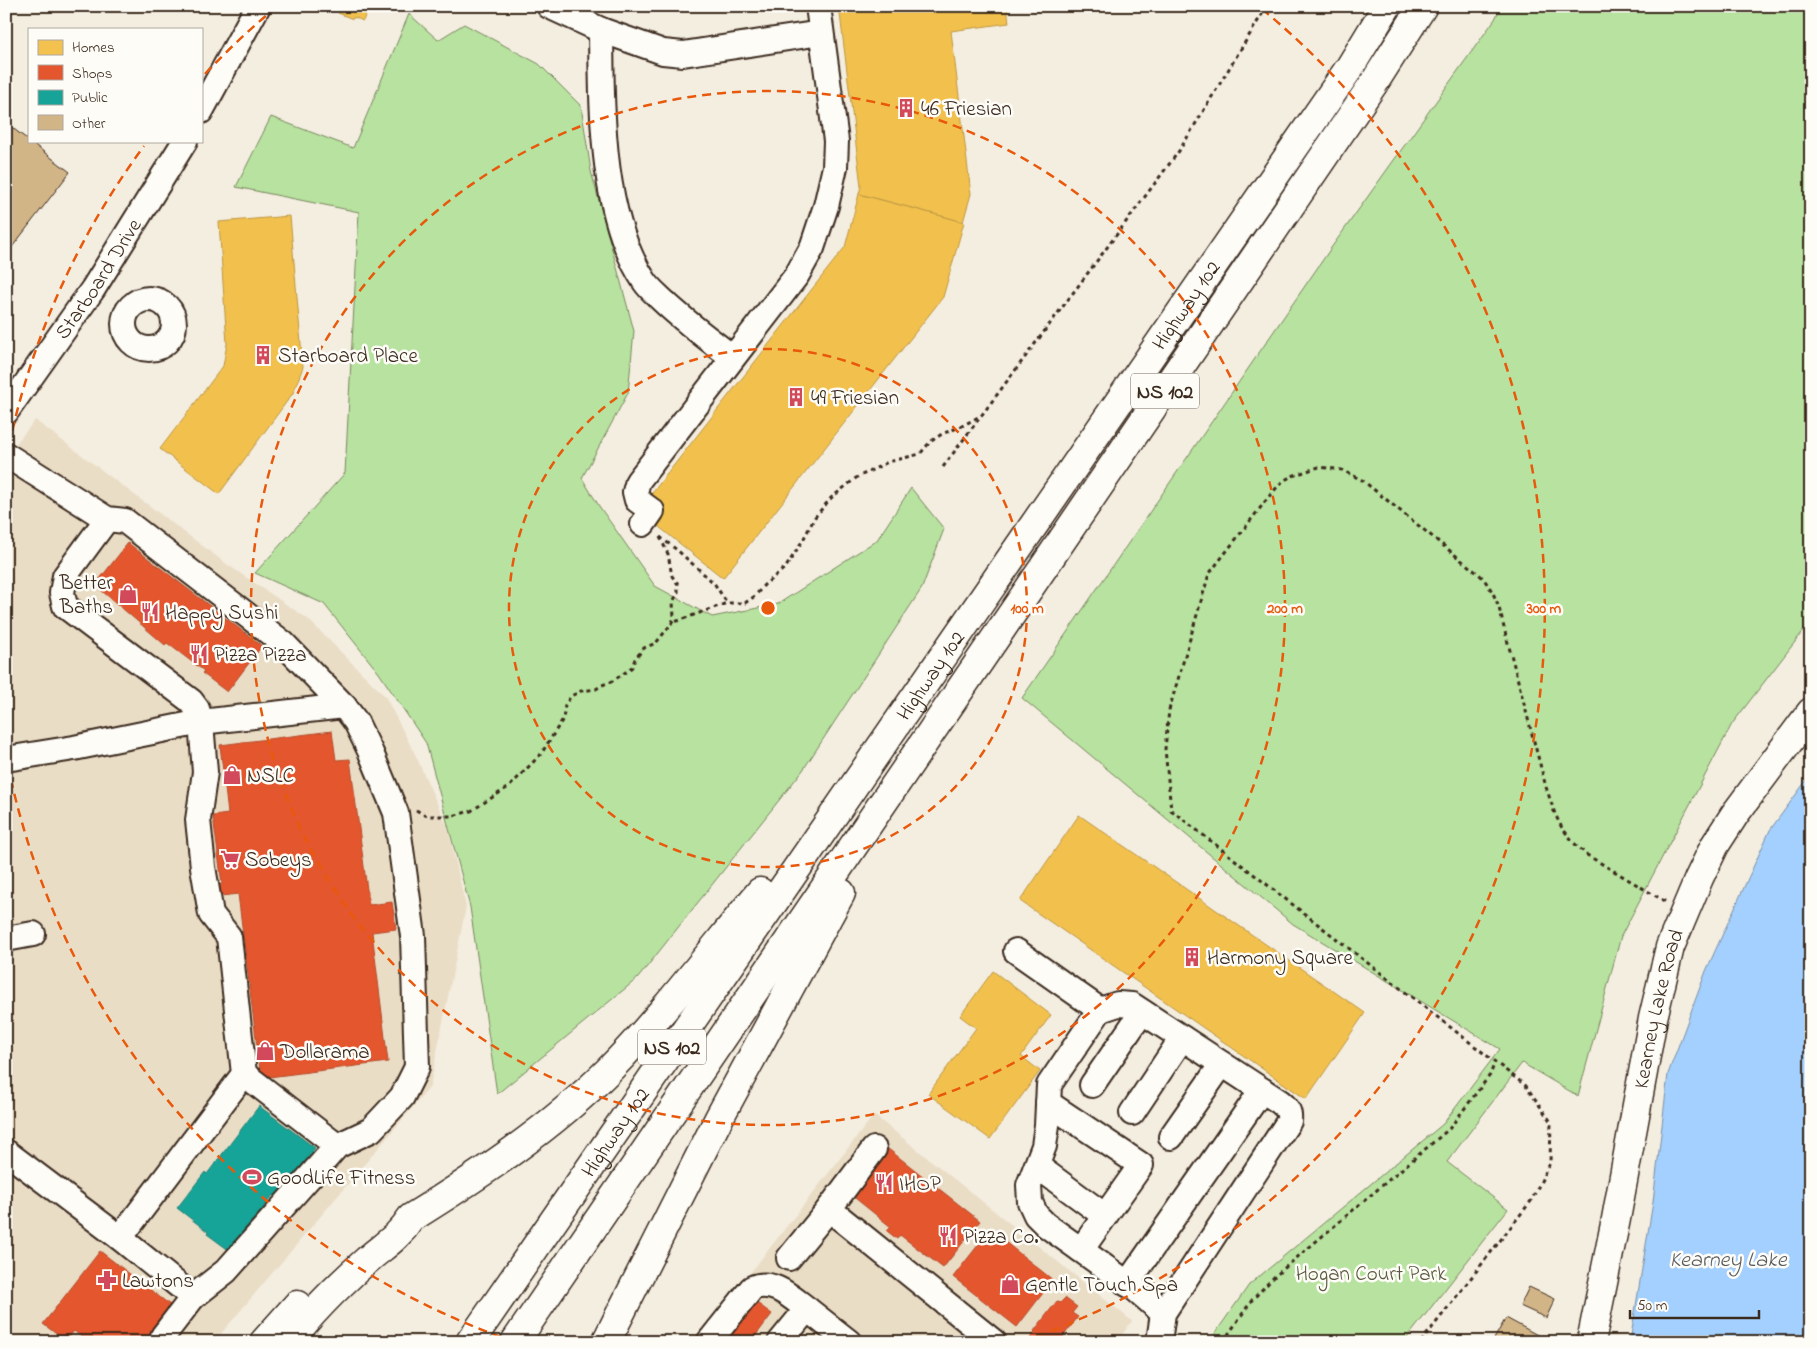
<svg xmlns="http://www.w3.org/2000/svg" width="1817" height="1348" viewBox="0 0 1817 1348" font-family="'Indie Flower',sans-serif">
  <style>
    .built { fill: #eaddc6 }
    .green { fill: #b7e29f; stroke: #79865e }
    .water { fill: #a3d0fe; stroke: #798ea4 }
    .homes { fill: #f2c14e; stroke: #bb9440 }
    .shops { fill: #e4572e; stroke: #b14a29 }
    .public { fill: #17a398; stroke: #227f73 }
    .building { fill: #d2b587; stroke: #3b2a1e }
    .lines { fill: none; stroke-linecap: round; stroke-linejoin: round }
    .minor-casing { stroke: #3b2a1e; stroke-width: 28 }
    .major-casing { stroke: #3b2a1e; stroke-width: 31 }
    .highway-casing { stroke: #3b2a1e; stroke-width: 31 }
    .path { stroke: #3b2a1e; stroke-width: 3; stroke-dasharray: 4 4; stroke-linecap: butt }
    .minor { stroke: #fdfcf7; stroke-width: 24 }
    .major { stroke: #fdfcf7; stroke-width: 28 }
    .highway { stroke: #fdfcf7; stroke-width: 28 }
    .ring { fill: none; stroke: #e8590c; stroke-width: 2.5; stroke-dasharray: 9 6 }
    .labels { text-anchor: middle; stroke-width: 5; stroke-linejoin: round; paint-order: stroke }
    .shield { fill: #fdfcf7; stroke: #75695f; stroke-width: 1 }
    .shield-label { font-size: 20px; font-weight: bold; fill: #3b2a1e }
    .poi-label { font-size: 21px; fill: #3b2a1e; stroke: #fdfcf7; text-anchor: start }
    .street-label { font-size: 21px; fill: #3b2a1e; stroke: #fdfcf7 }
    .park-label { font-size: 21px; fill: #5a583e; stroke: #fdfcf7 }
    .water-label { font-size: 22px; font-style: italic; fill: #5a5c61; stroke: #fdfcf7 }
    .centre { fill: #e8590c; stroke: #fdfcf7; stroke-width: 2.5 }
    .ring-label { font-size: 15px; text-anchor: middle; font-weight: bold; fill: #e8590c; stroke: #fdfcf7; stroke-width: 5; stroke-linejoin: round; paint-order: stroke }
  </style>
  <rect width="100%" height="100%" fill="#f4eee1"/>
  <filter id="ink" filterUnits="userSpaceOnUse"><feTurbulence type="fractalNoise" baseFrequency=".02" numOctaves="2"/><feDisplacementMap in="SourceGraphic" scale="10" xChannelSelector="R" yChannelSelector="G"/><feConvolveMatrix kernelMatrix="1 2 1 2 8 2 1 2 1" color-interpolation-filters="sRGB"/></filter>
  <g filter="url(#ink)">
    <g class="built">
      <path d="M35 420 228 565 308 619 385 696 415 754 448 828 466 907 430 1087 214 1342H6V456Z"/>
      <path d="M874 1115 1132 1321 1117 1342H696Z"/>
    </g>
    <g class="green">
      <path d="M1501 6H1811V621L1732 724 1621 936 1578 1096 1522 1063 1447 1162 1508 1209 1404 1342H1209L1249 1285 1443 1124 1500 1049 1293 924 1022 698 1331 248 1495 19Z"/>
      <path d="M409 14 438 40 464 24 539 64 581 106 591 171 634 331 628 393 582 478 599 506 655 586 712 617 778 604 877 540 911 488 944 529 922 588 803 770 638 978 497 1094 470 907 426 743 379 673 324 604 255 573 345 473 359 212 236 187 271 117 353 148Z"/>
    </g>
    <path class="water" d="M1811 774V1342H1630L1653 1202 1668 1074 1706 971 1770 830Z"/>
    <g class="homes">
      <path d="M323 6H369L363 21 354 17 353 19 338 13 339 11 331 7 330 9Z"/>
      <path d="M839 6H1007L1009 23 951 31 971 194 963 222 859 194 861 186Z"/>
      <path d="M859 194 964 222 943 297 723 578 654 523 665 510 649 497 845 247Z"/>
      <path d="M290 216 303 367 293 393 219 494 160 449 223 366 227 344 219 222Z"/>
      <path d="M1079 815 1365 1013 1306 1099 1020 901Z"/>
      <path d="M993 971 1051 1015 1021 1056 1040 1071 990 1139 928 1094 976 1028 960 1016Z"/>
    </g>
    <g class="shops">
      <path d="M128 543 262 646 227 692 202 673 204 671 167 643 165 645 95 585Z"/>
      <path d="M332 731 336 760 350 759 369 905 392 902 396 929 372 932 388 1062 261 1078 238 894 221 896 219 885 222 884 213 816 228 814 220 745Z"/>
      <path d="M887 1148 980 1221 943 1268 900 1235 897 1239 887 1231 891 1227 850 1194Z"/>
      <path d="M990 1230 1053 1280 1017 1327 953 1277Z"/>
      <path d="M100 1251 174 1308 149 1342H88L74 1331 66 1341 43 1324Z"/>
      <path d="M750 1298 772 1314 751 1342H717Z"/>
      <path d="M1065 1298 1077 1307 1072 1313 1078 1317 1059 1342H1027L1035 1332 1034 1331 1057 1301 1060 1303Z"/>
    </g>
    <path class="public" d="M259 1106 315 1148 277 1198 273 1195 230 1251 207 1234 208 1232 177 1208 205 1172 207 1174Z"/>
    <g class="building">
      <path d="M6 123 70 172 6 255Z"/>
      <path d="M1529 1287 1555 1299 1546 1318 1520 1306Z"/>
      <path d="M1506 1318 1541 1337 1539 1342H1498L1494 1339Z"/>
    </g>
    <g class="lines">
      <g class="minor-casing">
        <g id="minor">
          <path d="M549 6 601 30 663 52 683 54 821 33"/>
          <path d="M601 30C602 108 600 215 645 282 649 288 656 294 661 299 683 320 708 339 732 357"/>
          <path d="M201 111 258 6"/>
          <circle cx="149" cy="324" r="25"/>
          <path id="s1" d="M6 412 93 289 185 141"/>
          <path d="M6 455 107 519 125 521 283 643 344 706 356 722 371 753 396 813 413 936 417 1067 402 1097 371 1130 337 1146 226 1271 193 1297 163 1336"/>
          <path d="M107 519 65 576 62 593 65 606 191 701 197 709 201 722 205 772 198 820 203 867 211 914 229 937 244 1074 120 1238"/>
          <path d="M643 524 652 511 637 500 635 492 638 481 797 275 812 248 826 206 835 167 836 141 818 6"/>
          <path d="M6 759 74 748 201 722 344 706"/>
          <path d="M6 939 33 934"/>
          <path d="M1016 951 1100 1010"/>
          <path d="M244 1074 337 1146"/>
          <path d="M1092 1085 1142 1012"/>
          <path d="M1132 1113 1182 1038"/>
          <path d="M1171 1137 1222 1064"/>
          <path d="M874 1149 829 1209 994 1342"/>
          <path d="M6 1152 120 1238 193 1297"/>
          <path d="M1037 1166 1105 1216 1141 1165 1048 1103"/>
          <path d="M1081 1250 1105 1216"/>
          <path d="M789 1258 829 1209"/>
          <path d="M1127 1284 1262 1090"/>
          <path d="M709 1342 752 1288C773 1279 791 1297 807 1309"/>
          <path d="M780 1342 807 1309 849 1342"/>
          <path d="M1159 1342 1163 1313 1289 1121C1290 1111 1287 1108 1280 1102L1132 1005 1118 1004 1100 1010 1049 1085 1047 1125 1044 1146 1029 1185 1030 1202 1036 1215 1046 1225 1134 1288 1163 1313"/>
        </g>
      </g>
      <g class="major-casing">
        <g id="major">
          <path id="s2" d="M1591 1342 1616 1219 1653 1018 1670 947 1699 878 1715 845 1735 814 1811 712"/>
        </g>
      </g>
      <g class="highway-casing">
        <g id="highway">
          <path d="M264 1342 297 1305"/>
          <path d="M289 1342C311 1312 339 1285 366 1261 383 1246 398 1238 411 1218 480 1175 550 1129 608 1071 663 1015 710 952 760 892"/>
          <path id="s3" d="M470 1342 1350 67 1387 6"/>
          <path d="M515 1342 1374 83 1423 6"/>
          <path d="M606 1342 718 1120 841 893"/>
        </g>
      </g>
      <g class="path">
        <path d="M943 467 1179 151 1267 6"/>
        <path d="M660 537 668 554 672 576 678 584V592L673 602 674 617 672 623 727 603H745L755 596 764 585 786 567 803 540 815 517 831 498 856 478 888 462 920 454 930 442 942 434 962 426 980 416"/>
        <path d="M660 537 677 550 714 583 727 603"/>
        <path d="M416 810 427 816H452L471 811 510 786 541 754 563 719 565 705 571 696 581 691 596 689 602 685 611 682 623 674 632 667 635 659 644 648 656 643 672 623"/>
        <path d="M1223 1342 1252 1300 1274 1277 1449 1129 1490 1075 1495 1062"/>
        <path d="M1421 1342 1531 1201 1550 1163 1551 1122 1526 1086 1171 810 1165 749 1169 710 1209 574 1271 494 1283 481 1292 476 1319 467 1342 470 1362 480 1481 576C1494 591 1499 605 1503 624L1546 787 1555 814 1562 828 1576 845 1587 855 1666 902"/>
      </g>
      <use href="#minor" class="minor"/>
      <use href="#major" class="major"/>
      <use href="#highway" class="highway"/>
    </g>
  </g>
  <g class="ring">
    <circle cx="768" cy="608" r="259"/>
    <circle cx="768" cy="608" r="517"/>
    <path d="M515 1342A776 776 0 0 1 6 756M6 460A776 776 0 0 1 144 146M205 74A776 776 0 0 1 274 9M1262 9A776 776 0 0 1 1021 1342"/>
  </g>
  <defs>
    <g id="building-bare" transform="scale(1.5)"><path d="M-4-6H4V6H1V3H-1V6H-4ZM-2.5-4.3h1.7v1.8h-1.7ZM.8-4.3h1.7v1.8H.8ZM-2.5-1h1.7V.8h-1.7ZM.8-1h1.7V.8H.8Z" fill="#d1495b" stroke="#fdfcf7" stroke-width="2.5" paint-order="stroke"/></g>
    <g id="shop-bare" transform="scale(1.5)"><path d="M-5-2.5h2.3a2.7 3.5 0 0 1 5.4 0H5L5.5 6h-11ZM-1.5-2.5h3a1.5 2.3 0 0 0-3 0Z" fill="#d1495b" stroke="#fdfcf7" stroke-width="2.5" paint-order="stroke"/></g>
    <g id="restaurant-bare" transform="scale(1.5)"><path d="M-5-6h1v4h1v-4h1v4h1v-4h1v5L-1.5 .5V6h-2V.5L-5-1ZM5-6V6H3V1.5H1.5Q1.5-4 5-6Z" fill="#d1495b" stroke="#fdfcf7" stroke-width="2.5" paint-order="stroke"/></g>
    <g id="supermarket-bare" transform="scale(1.5)"><path d="M-6-5.5h2.5l.6 2H6L4.5 2H-2.5L-4.4-4H-6ZM-1.5 3.2a1.3 1.3 0 1 0 .1 0ZM3 3.2a1.3 1.3 0 1 0 .1 0Z" fill="#d1495b" stroke="#fdfcf7" stroke-width="2.5" paint-order="stroke"/></g>
    <g id="stadium-bare" transform="scale(1.5)"><path d="M0-5a6.5 5 0 1 0 0 10a6.5 5 0 1 0 0-10ZM-3.5-1.8h7v3.6h-7Z" fill="#d1495b" stroke="#fdfcf7" stroke-width="2.5" paint-order="stroke"/></g>
    <g id="pharmacy-bare" transform="scale(1.5)"><path d="M-2-6h4v4h4v4h-4v4h-4v-4h-4v-4h4Z" fill="#d1495b" stroke="#fdfcf7" stroke-width="2.5" paint-order="stroke"/></g>
  </defs>
  <g fill-rule="evenodd">
    <use href="#building-bare" x="906" y="108"/>
    <use href="#building-bare" x="263" y="355"/>
    <use href="#building-bare" x="796" y="397"/>
    <use href="#shop-bare" x="128" y="594"/>
    <use href="#restaurant-bare" x="150" y="612"/>
    <use href="#restaurant-bare" x="199" y="654"/>
    <use href="#shop-bare" x="232" y="775"/>
    <use href="#supermarket-bare" x="230" y="859"/>
    <use href="#building-bare" x="1192" y="957"/>
    <use href="#shop-bare" x="265" y="1051"/>
    <use href="#stadium-bare" x="252" y="1177"/>
    <use href="#restaurant-bare" x="884" y="1183"/>
    <use href="#restaurant-bare" x="948" y="1236"/>
    <use href="#pharmacy-bare" x="107" y="1280"/>
    <use href="#shop-bare" x="1010" y="1284"/>
  </g>
  <g class="labels">
    <g class="shield">
      <rect x="1131" y="373.5" width="68" height="35" rx="4"/>
      <rect x="638" y="1029.5" width="68" height="35" rx="4"/>
    </g>
    <g class="shield-label">
      <text x="1165" y="398">NS 102</text>
      <text x="672" y="1054">NS 102</text>
    </g>
    <g class="poi-label">
      <text x="921" y="115">46 Friesian</text>
      <text x="278" y="362">Starboard Place</text>
      <text x="811" y="404">49 Friesian</text>
      <text x="113" y="589" text-anchor="end">Better<tspan x="113" dy="24">Baths</tspan></text>
      <text x="165" y="619">Happy Sushi</text>
      <text x="214" y="661">Pizza Pizza</text>
      <text x="247" y="782">NSLC</text>
      <text x="245" y="866">Sobeys</text>
      <text x="1207" y="964">Harmony Square</text>
      <text x="280" y="1058">Dollarama</text>
      <text x="267" y="1184">GoodLife Fitness</text>
      <text x="899" y="1190">IHOP</text>
      <text x="963" y="1243">Pizza Co.</text>
      <text x="122" y="1287">Lawtons</text>
      <text x="1025" y="1291">Gentle Touch Spa</text>
    </g>
    <g class="street-label">
      <text dy="7" stroke="none"><textPath href="#s1" startOffset="162">Starboard Drive</textPath></text>
      <text dy="7" stroke="none"><textPath href="#s3" startOffset="1260">Highway 102</textPath></text>
      <text dy="7" stroke="none"><textPath href="#s3" startOffset="810">Highway 102</textPath></text>
      <text dy="7" stroke="none"><textPath href="#s2" startOffset="340">Kearney Lake Road</textPath></text>
      <text dy="7" stroke="none"><textPath href="#s3" startOffset="255">Highway 102</textPath></text>
    </g>
    <g class="park-label">
      <text x="1371" y="1280">Hogan Court Park</text>
    </g>
    <g class="water-label">
      <text x="1728" y="1266">Kearney Lake</text>
    </g>
  </g>
  <circle cx="768" cy="608" r="8" class="centre"/>
  <g class="ring-label">
    <text x="1027" y="613">100 m</text>
    <text x="1285" y="613">200 m</text>
    <text x="1544" y="613">300 m</text>
  </g>
  <rect width="1817" height="1348" fill="none" stroke="#fdfcf7" stroke-width="25"/>
  <rect x="12" y="12" width="1792" height="1323" fill="none" stroke="#3b2a1e" stroke-width="2" filter="url(#ink)"/>
  <rect x="28" y="28" width="175" height="115" fill="#fdfcf7" stroke="#afa8a0"/>
  <rect x="38" y="40" width="25" height="15" fill="#f2c14e" stroke="#afa8a0"/>
  <text x="72" y="52" font-size="15" fill="#3b2a1e">Homes</text>
  <rect x="38" y="65" width="25" height="15" fill="#e4572e" stroke="#afa8a0"/>
  <text x="72" y="78" font-size="15" fill="#3b2a1e">Shops</text>
  <rect x="38" y="90" width="25" height="15" fill="#17a398" stroke="#afa8a0"/>
  <text x="72" y="102" font-size="15" fill="#3b2a1e">Public</text>
  <rect x="38" y="115" width="25" height="15" fill="#d2b587" stroke="#afa8a0"/>
  <text x="72" y="128" font-size="15" fill="#3b2a1e">Other</text>
  <path d="M1630 1310v8h129v-8" fill="none" stroke="#3b2a1e" stroke-width="2.5"/>
  <text x="1637" y="1310" font-size="15" fill="#3b2a1e" stroke="#fdfcf7" stroke-width="4" paint-order="stroke">50 m</text>
</svg>
